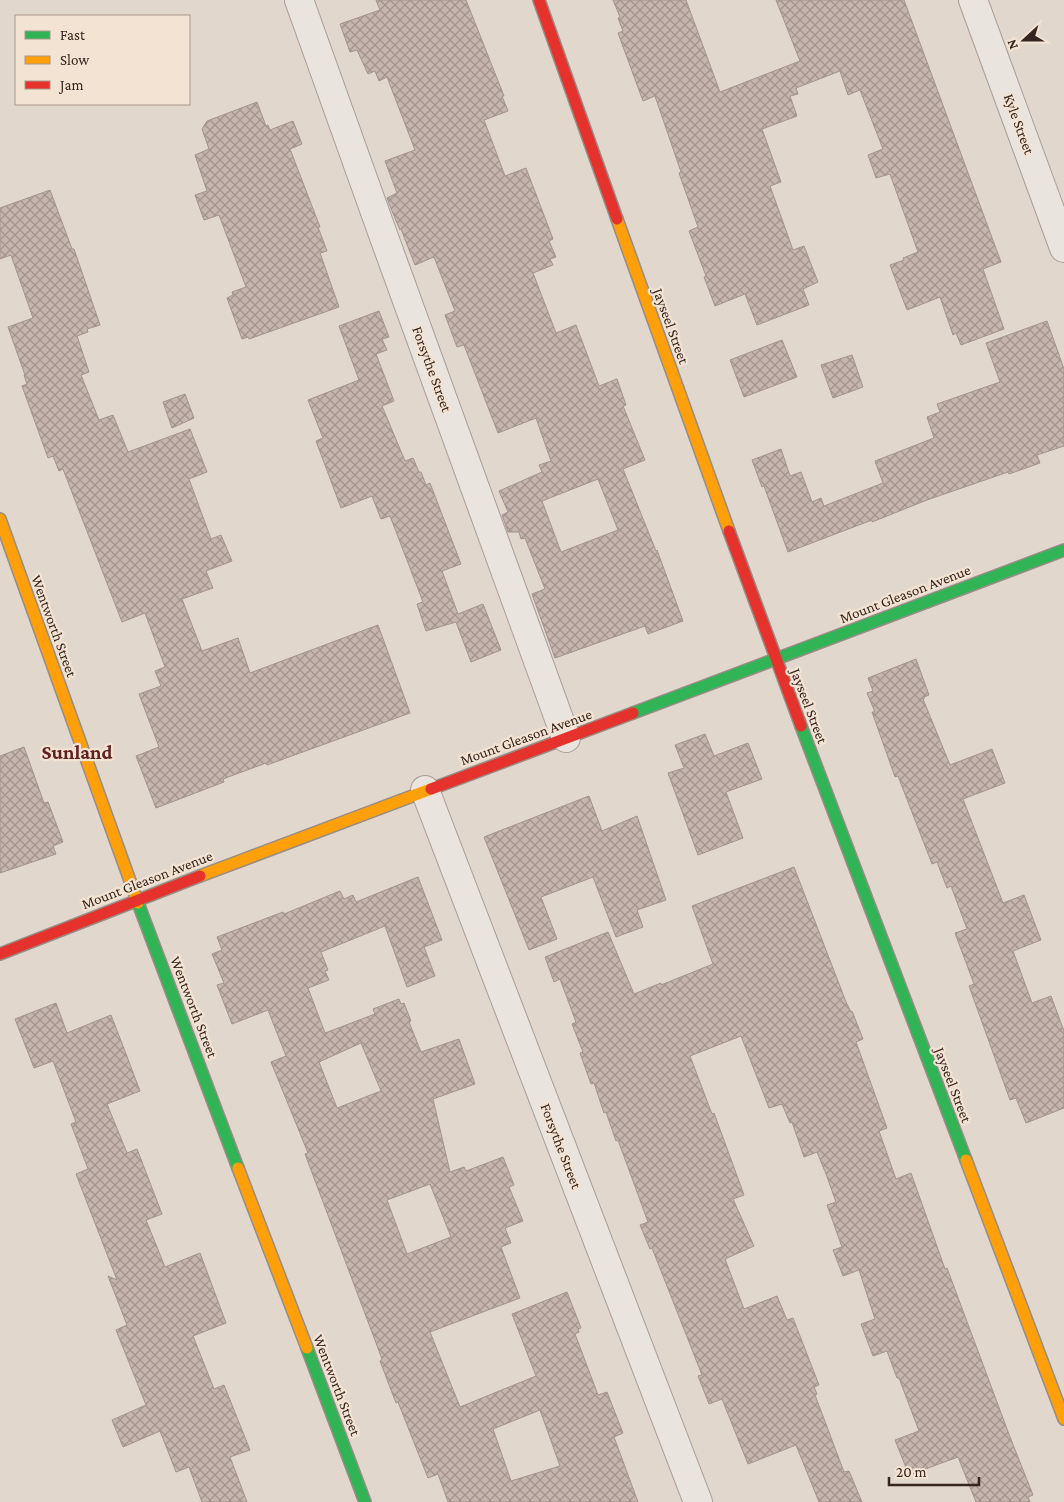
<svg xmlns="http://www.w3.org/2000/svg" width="1064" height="1502" viewBox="0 0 1064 1502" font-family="'Crimson Pro',serif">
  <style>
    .building { fill: url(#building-cross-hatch); stroke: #a2938c; fill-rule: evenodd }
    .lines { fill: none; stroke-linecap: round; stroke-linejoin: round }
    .street-casing { stroke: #a79d96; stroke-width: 30 }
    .fast-casing { stroke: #978d86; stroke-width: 14 }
    .slow-casing { stroke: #978d86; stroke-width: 14 }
    .jam-casing { stroke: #978d86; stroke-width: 14 }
    .street { stroke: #eae4de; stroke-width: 28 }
    .fast { stroke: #30b455; stroke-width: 11 }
    .slow { stroke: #ff9f0a; stroke-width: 11 }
    .jam { stroke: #e5322d; stroke-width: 11 }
    .labels { text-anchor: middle; stroke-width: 4.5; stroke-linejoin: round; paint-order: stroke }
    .street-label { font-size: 15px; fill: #36251f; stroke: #f3e3d3 }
    .district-label { font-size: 20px; font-weight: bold; fill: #602020; stroke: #f3e3d3 }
  </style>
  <defs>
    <pattern id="building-cross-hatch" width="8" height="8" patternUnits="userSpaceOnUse" patternTransform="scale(1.25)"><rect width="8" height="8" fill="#c6b5ae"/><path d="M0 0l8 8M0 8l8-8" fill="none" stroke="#a2938d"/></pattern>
  </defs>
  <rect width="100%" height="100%" fill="#e2d7cd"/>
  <g class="building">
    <path d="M376 0H466L504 96H502L508 111 484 120 505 176 526 168 553 239 549 241 556 257 550 259 553 265 533 273 556 333 576 325 599 386 617 379 626 405 623 406 645 460 623 469 656 551 657 550 683 621 648 634 645 626 555 658 532 594 545 589 525 538 521 539 519 532H508L502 515 508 512 499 491 542 472 539 465 551 461 536 418 498 433 464 345 457 347 445 315 455 311 434 257 415 265 401 229 400 230 392 211 387 198 397 193 385 161 415 150 387 77 379 81 375 71 368 74 357 50 350 52 340 24 380 10ZM598 479 618 530 561 552 542 501Z"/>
    <path d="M613 0H686L720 92 800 61 776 0H904L1001 262 983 269 1004 329 961 345 956 333 953 335 940 297 907 310 890 265 904 260 903 258 918 252 890 174 876 178 868 155 883 149 860 90 848 95 840 71 796 88 798 94 790 96 797 116 762 129 781 182 770 186 793 250 804 246 818 282 803 289 809 305 757 325 745 294 715 306 704 277 706 276 689 231 698 227 679 173 681 172 655 96 643 101 618 33 623 31 618 18 620 17Z"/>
    <path d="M257 102 266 126 268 125 270 130 293 121 302 144 290 149 320 227H318L327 251 320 253 339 307 249 339 248 337 242 339 227 298 233 295 232 292 246 287 219 215 204 220 195 195 207 191 195 155 209 149 202 129 207 121Z"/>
    <path d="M50 190 72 249H74L100 325 87 329 88 332 77 336 89 372 81 375 99 420 113 415 128 452 190 429 207 472 189 479 211 539 221 535 232 561 206 571 213 588 182 599 202 651 238 638 250 673 378 625 410 713 267 765 266 763 223 779 224 782 156 808 136 756 159 747 139 694 161 686 155 671 165 667 145 613 122 622 63 469 59 471 53 456 48 458 22 386 27 384 24 375H25L8 327 33 318 11 255 0 259V208Z"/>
    <path d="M379 311 389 337 382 339 387 350 376 354 394 401 382 406 405 461 413 458 419 472H421L426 485 430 483 461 564 442 571 458 614 483 604 501 650 471 662 456 622 426 631 417 604 423 602 390 516 381 519 372 496 341 508 316 441 323 438 308 400 359 380 339 326Z"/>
    <path d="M1047 321 1064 369V446L1037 455 1040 463 1009 474 1008 472 927 500 872 522V520L788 552 764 486 762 487 752 460 781 449 790 476 801 472 812 502 821 498 824 506 883 483 875 461 934 438 927 417 940 412 937 404 1000 382 986 343Z"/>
    <path d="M782 340 797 377 744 397 730 360Z"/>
    <path d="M852 355 863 387 833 398 821 365Z"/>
    <path d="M185 394 194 418 172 428 163 402Z"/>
    <path d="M916 659 929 695 924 697V699H923L950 765 992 749 1005 783 963 799 1003 903 1024 895 1041 940 1013 951 1032 1003 1051 996 1064 1031V1108L1026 1123 1016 1098 1010 1100 969 986 974 984 955 933 967 929 951 886 947 888 937 862 932 864 898 776 895 777 872 712H875L867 693 873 691 868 678Z"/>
    <path d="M705 734 714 756 748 743 762 779 726 792 743 838 698 855 668 773 684 768 675 745Z"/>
    <path d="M24 747 44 803 48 802 63 842 53 846 56 854 0 873V756Z"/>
    <path d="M589 796 602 831 637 816 666 900 637 910 643 927 616 937 593 877 541 897 557 939 529 950 484 837Z"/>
    <path d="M794 867 846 1002 851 1012 852 1011 863 1039 856 1042 887 1128 879 1131 896 1179 911 1173 945 1269 947 1268 1010 1437 1033 1495 1028 1497 1030 1502H976L958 1457 909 1475 895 1440 919 1431 899 1378H897L887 1351 873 1356 861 1324 875 1319 859 1270 843 1276 833 1250 842 1247 827 1205 836 1202 826 1174 817 1152 804 1157 792 1122 790 1123 782 1104 769 1108 741 1036 690 1056 712 1114 714 1113 744 1195 733 1199 754 1246 725 1259 744 1309 777 1296 787 1320 793 1318 819 1385 814 1387 817 1394 815 1395 844 1472 849 1471 862 1502H819L796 1445 748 1464 722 1399 709 1404 698 1376 702 1375 652 1248 650 1249 640 1225 648 1222 618 1140 616 1141 606 1112 604 1113 594 1083 591 1084 580 1053 583 1052 572 1024 576 1022 560 979 554 982 545 957 608 932 634 994 661 983V985L713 964 692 906Z"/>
    <path d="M418 877 442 940 424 947 435 976 407 987 385 926 321 952 328 970 325 971 329 980 308 988 325 1033 375 1014 373 1009 399 999 401 1004 404 1003 411 1021 409 1022 421 1052 459 1039 475 1084 433 1099 450 1172 464 1167 466 1171 503 1157 514 1185 509 1187 523 1221 505 1228 511 1243 501 1247 520 1298 430 1332 460 1407 536 1376 512 1314 567 1292 581 1328 578 1329 579 1332 575 1334 598 1395 607 1392 623 1433 614 1437 638 1502H448L438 1474 428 1478 398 1402 396 1403 380 1361 382 1359 305 1154 308 1153 271 1062 286 1056 268 1010 232 1024 217 985 224 983 212 954 222 950 217 937 283 912 284 914 340 891 344 899 353 895 356 902ZM361 1043 381 1091 337 1108 319 1062ZM430 1184 451 1237 407 1254 387 1200ZM540 1410 560 1466 511 1481 493 1429Z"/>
    <path d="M56 1003 67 1033 111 1015 123 1046 140 1091 107 1104 127 1153 137 1149 162 1214 146 1220 165 1267 200 1253 226 1323 193 1336 214 1389 224 1385 250 1450 230 1457 247 1502H202L189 1467 176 1472 160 1431 123 1447 112 1420 146 1405 116 1330 127 1325 108 1276 117 1280 76 1174 88 1169 71 1124 76 1122 53 1061 34 1068 15 1019Z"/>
  </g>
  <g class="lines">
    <g class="street-casing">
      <g id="street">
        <path d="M299 0 385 240 566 738"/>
        <path d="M973 0 1064 248"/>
        <path d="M425 790 698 1502"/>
      </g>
    </g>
    <g class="fast-casing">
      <g id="fast">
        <path d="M633 713 1064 550"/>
        <path d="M801 726 966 1160"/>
        <path d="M138 903 238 1168"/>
        <path d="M307 1348 365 1502"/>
      </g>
    </g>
    <g class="slow-casing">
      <g id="slow">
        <path d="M617 219 729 531"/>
        <path d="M0 519 138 903"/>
        <path d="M200 876 431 789"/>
        <path d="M966 1160 1064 1419"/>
        <path d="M238 1168 307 1348"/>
      </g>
    </g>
    <g class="jam-casing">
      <g id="jam">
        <path d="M539 0 617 219"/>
        <path d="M729 531 801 726"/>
        <path d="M431 789 633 713"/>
        <path d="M0 954 200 876"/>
      </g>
    </g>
    <use href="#street" class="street"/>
    <use href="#fast" class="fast"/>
    <use href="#slow" class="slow"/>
    <use href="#jam" class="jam"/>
  </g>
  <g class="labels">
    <g class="street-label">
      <text transform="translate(1019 124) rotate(70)" y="5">Kyle Street</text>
      <text transform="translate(671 326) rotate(70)" y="5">Jayseel Street</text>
      <text transform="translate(432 369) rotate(70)" y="5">Forsythe Street</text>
      <text transform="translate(905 594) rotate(-21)" y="5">Mount Gleason Avenue</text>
      <text transform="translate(54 626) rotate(70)" y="5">Wentworth Street</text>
      <text transform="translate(809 706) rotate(69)" y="5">Jayseel Street</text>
      <text transform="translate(526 737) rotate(-20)" y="5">Mount Gleason Avenue</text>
      <text transform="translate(147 880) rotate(-21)" y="5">Mount Gleason Avenue</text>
      <text transform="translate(194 1007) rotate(69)" y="5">Wentworth Street</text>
      <text transform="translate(953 1085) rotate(69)" y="5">Jayseel Street</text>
      <text transform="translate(561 1146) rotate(69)" y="5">Forsythe Street</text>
      <text transform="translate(337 1385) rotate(69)" y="5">Wentworth Street</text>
    </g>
    <g class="district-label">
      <text x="77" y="759">Sunland</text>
    </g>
  </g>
  <rect x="15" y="15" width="175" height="90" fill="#f3e3d3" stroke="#a7978b"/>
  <rect x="25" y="31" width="25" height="8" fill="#30b455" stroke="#a7978b"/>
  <text x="60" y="40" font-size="15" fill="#36251f">Fast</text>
  <rect x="25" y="56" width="25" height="8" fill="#ff9f0a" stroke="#a7978b"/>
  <text x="60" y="65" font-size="15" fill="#36251f">Slow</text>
  <rect x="25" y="81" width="25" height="8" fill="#e5322d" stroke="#a7978b"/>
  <text x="60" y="90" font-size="15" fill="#36251f">Jam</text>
  <g transform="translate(1024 40) rotate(249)" stroke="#f3e3d3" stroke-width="4" paint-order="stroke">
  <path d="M0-4L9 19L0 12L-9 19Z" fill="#36251f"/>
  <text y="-8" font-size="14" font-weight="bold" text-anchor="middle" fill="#36251f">N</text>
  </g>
  <path d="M889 1477v8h90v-8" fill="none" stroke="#36251f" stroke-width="2.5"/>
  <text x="896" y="1477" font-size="15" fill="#36251f" stroke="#f3e3d3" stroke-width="4" paint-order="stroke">20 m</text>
</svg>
